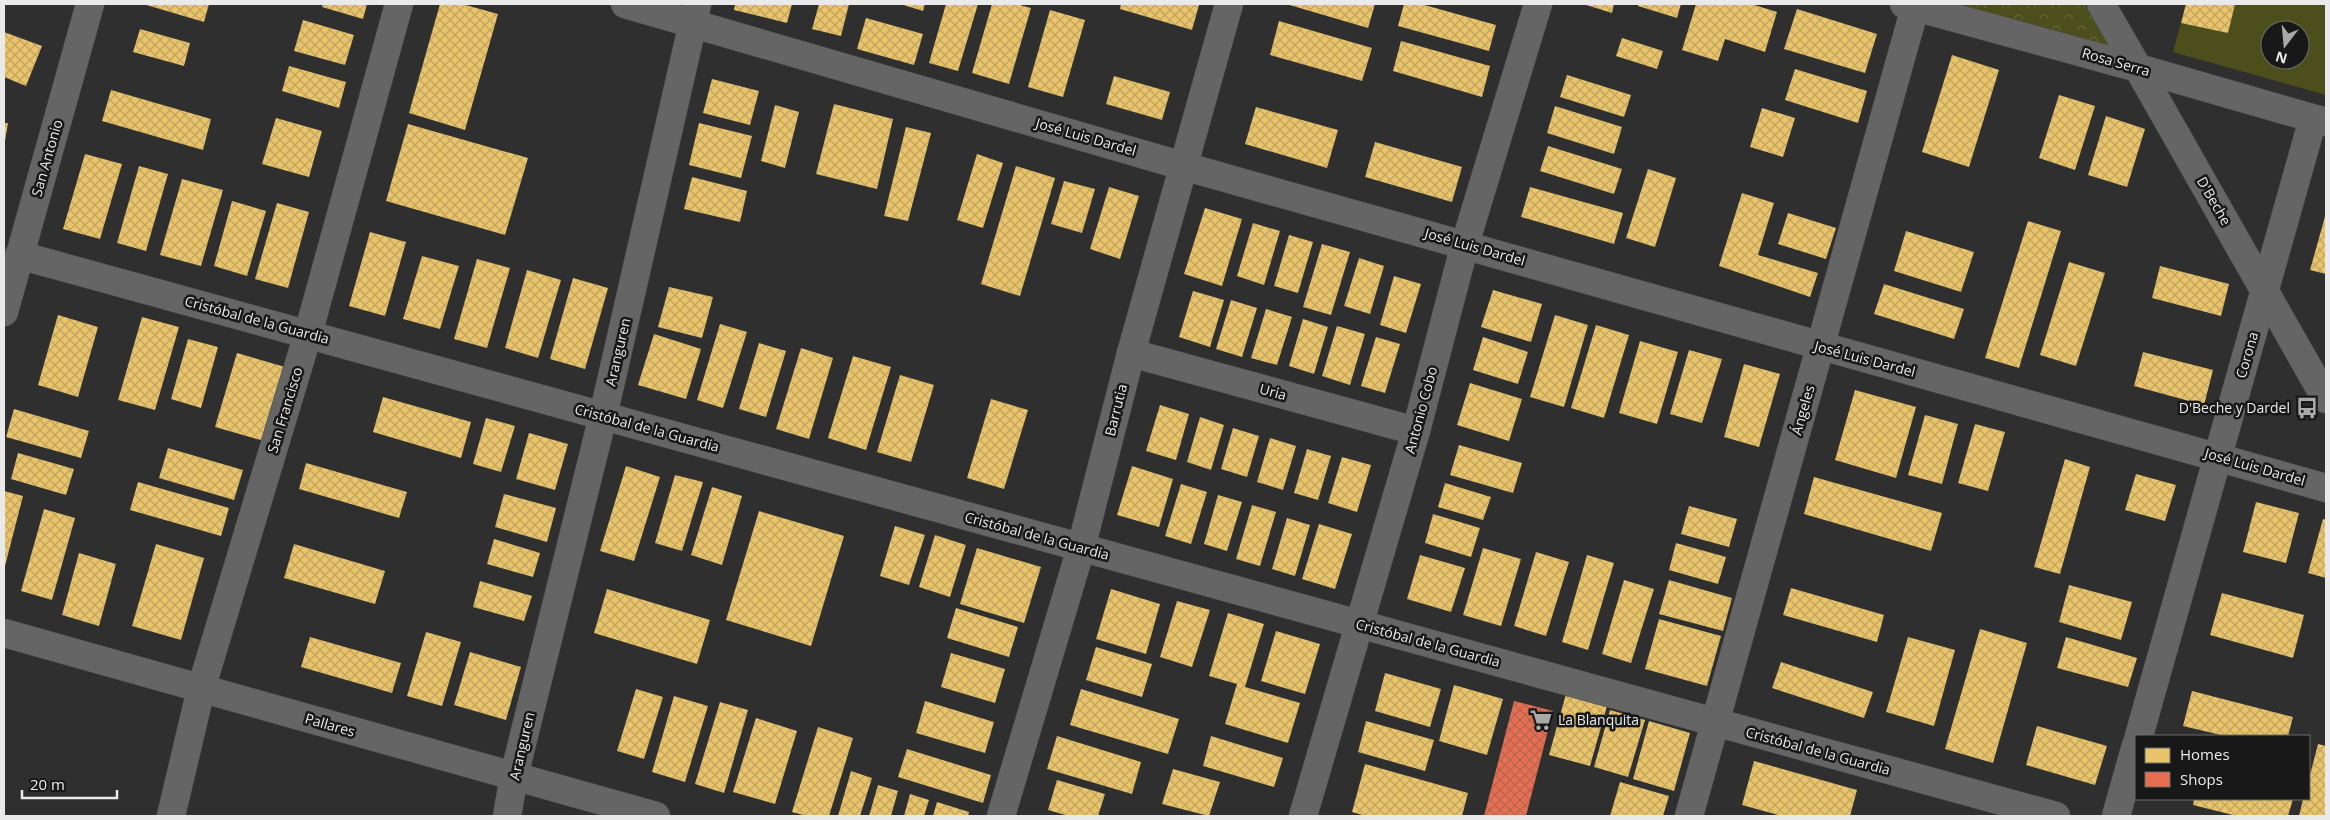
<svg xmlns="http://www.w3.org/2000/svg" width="2330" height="820" viewBox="0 0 2330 820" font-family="'Open Sans',sans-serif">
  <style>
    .park { fill: url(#park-crowns) }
    .pitch { fill: #4c4e1c; fill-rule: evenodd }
    .homes { fill: url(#homes-cross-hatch) }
    .shops { fill: url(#shops-cross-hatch) }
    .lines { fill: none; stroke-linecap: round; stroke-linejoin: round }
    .minor-casing { stroke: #4d4d4d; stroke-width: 29 }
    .tertiary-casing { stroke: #4d4d4d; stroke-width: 29 }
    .minor { stroke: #656565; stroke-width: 28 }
    .tertiary { stroke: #656565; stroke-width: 28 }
    .labels { text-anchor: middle; stroke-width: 5; stroke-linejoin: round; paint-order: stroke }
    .street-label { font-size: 14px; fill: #e9eae9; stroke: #171817 }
    .poi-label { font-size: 14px; fill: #e9eae9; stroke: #171817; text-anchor: end }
  </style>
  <defs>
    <pattern id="park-crowns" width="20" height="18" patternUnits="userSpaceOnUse" patternTransform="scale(1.25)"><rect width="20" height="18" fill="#4c4e1c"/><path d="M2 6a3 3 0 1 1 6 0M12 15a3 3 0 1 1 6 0" fill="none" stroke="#66683d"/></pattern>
    <pattern id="homes-cross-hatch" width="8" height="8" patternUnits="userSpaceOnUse" patternTransform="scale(1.25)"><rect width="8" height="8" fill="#e9c46a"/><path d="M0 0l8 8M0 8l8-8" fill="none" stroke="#c0a461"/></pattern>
    <pattern id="shops-cross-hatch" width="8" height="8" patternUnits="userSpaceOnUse" patternTransform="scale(1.25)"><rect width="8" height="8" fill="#e76f51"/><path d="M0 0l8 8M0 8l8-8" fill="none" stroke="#b7634e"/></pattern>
  </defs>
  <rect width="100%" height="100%" fill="#2f2f2f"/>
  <path class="park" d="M1938 4H2084L2115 53Z"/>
  <path class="pitch" d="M2186 4H2326V95L2173 52ZM2270 30H2300V60H2270Z"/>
  <g class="homes">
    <path d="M143 4H209L204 22Z"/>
    <path d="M323 4H367L363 19 322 7Z"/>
    <path d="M440 4H462L498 14 465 130 409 113Z"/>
    <path d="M735 4H792L787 23 734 10Z"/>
    <path d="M819 4H849L841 36 812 29Z"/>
    <path d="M900 4H925L923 11Z"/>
    <path d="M946 4H978L958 71 929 63Z"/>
    <path d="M992 4H1016L1031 8 1009 84 972 73Z"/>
    <path d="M1121 4H1194L1199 5 1192 30 1120 9Z"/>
    <path d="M1286 4H1375L1368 28Z"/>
    <path d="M1404 4H1421L1496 25 1489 51 1398 26Z"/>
    <path d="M1583 4H1614L1612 13Z"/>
    <path d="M1639 4H1681L1677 18 1638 6Z"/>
    <path d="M1696 4H1751L1777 12 1765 52 1725 39 1718 61 1682 50Z"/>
    <path d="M2186 4H2235L2228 33 2181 23Z"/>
    <path d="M1797 9 1877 34 1865 73 1784 49Z"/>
    <path d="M1050 10 1085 20 1063 97 1028 87Z"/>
    <path d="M866 18 923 34 914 65 857 49Z"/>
    <path d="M303 20 354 35 345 65 294 51Z"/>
    <path d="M1279 21 1372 48 1362 81 1270 55Z"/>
    <path d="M140 29 190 43 184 66 133 52Z"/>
    <path d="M4 32 42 46 26 86 4 77Z"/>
    <path d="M1622 38 1663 51 1657 69 1616 56Z"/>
    <path d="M1401 41 1490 66 1482 97 1393 71Z"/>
    <path d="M1952 55 1999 70 1969 167 1922 152Z"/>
    <path d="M289 66 346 82 339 108 282 91Z"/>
    <path d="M1795 69 1867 91 1858 123 1785 100Z"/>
    <path d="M1567 75 1631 95 1624 117 1560 97Z"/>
    <path d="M1114 76 1170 92 1162 120 1106 104Z"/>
    <path d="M712 79 759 91 750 125 703 113Z"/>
    <path d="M111 90 211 119 203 150 102 121Z"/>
    <path d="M2059 95 2095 106 2075 170 2039 158Z"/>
    <path d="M834 104 893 119 877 189 816 174Z"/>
    <path d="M775 105 799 112 785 168 761 161Z"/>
    <path d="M1555 106 1622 127 1614 154 1547 133Z"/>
    <path d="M1256 107 1338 130 1327 168 1245 144Z"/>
    <path d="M1762 108 1795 118 1783 157 1750 147Z"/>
    <path d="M2106 116 2145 129 2127 187 2088 175Z"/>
    <path d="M276 118 322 131 309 177 262 164Z"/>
    <path d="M4 123H8L5 141H4Z"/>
    <path d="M699 123 752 136 741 178 689 165Z"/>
    <path d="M408 124 528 158 505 235 386 201Z"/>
    <path d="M906 127 931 133 908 221 884 216Z"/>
    <path d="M1375 142 1462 167 1452 202 1365 177Z"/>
    <path d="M1548 146 1622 169 1614 194 1540 171Z"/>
    <path d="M85 154 122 164 100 239 63 229Z"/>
    <path d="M977 154 1003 163 983 228 957 220Z"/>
    <path d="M139 166 168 174 146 251 117 243Z"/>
    <path d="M1016 166 1055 178 1020 296 981 284Z"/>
    <path d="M1648 169 1676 178 1655 247 1626 238Z"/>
    <path d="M692 177 747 191 740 222 684 209Z"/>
    <path d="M182 179 223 190 201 266 160 255Z"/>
    <path d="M1064 181 1095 189 1082 233 1051 224Z"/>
    <path d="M1109 187 1139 196 1120 259 1090 249Z"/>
    <path d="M1530 187 1623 213 1614 244 1521 217Z"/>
    <path d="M1742 193 1774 203 1758 255 1818 273 1810 297 1719 266Z"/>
    <path d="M232 201 266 211 247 276 214 266Z"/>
    <path d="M277 203 309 212 288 288 255 279Z"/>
    <path d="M1205 208 1242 219 1222 286 1184 274Z"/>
    <path d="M1788 213 1836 228 1826 259 1778 244Z"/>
    <path d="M2326 213V274L2310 270Z"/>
    <path d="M2028 221 2061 231 2019 368 1985 358Z"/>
    <path d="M1253 223 1280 231 1264 285 1237 276Z"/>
    <path d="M1906 231 1974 252 1961 292 1894 271Z"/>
    <path d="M370 232 406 242 385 316 349 306Z"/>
    <path d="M1289 235 1313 242 1298 293 1274 286Z"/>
    <path d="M1322 244 1350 252 1331 315 1303 307Z"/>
    <path d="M422 256 459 266 440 329 403 319Z"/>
    <path d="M1359 258 1384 266 1370 314 1344 306Z"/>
    <path d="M477 259 510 268 487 348 454 339Z"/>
    <path d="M2069 262 2105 273 2076 366 2040 355Z"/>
    <path d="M2160 266 2229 284 2221 316 2152 298Z"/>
    <path d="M527 270 561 280 538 358 505 348Z"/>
    <path d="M1394 276 1421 284 1406 333 1380 325Z"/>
    <path d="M573 278 608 288 585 369 550 359Z"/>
    <path d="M1884 284 1964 309 1954 339 1874 314Z"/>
    <path d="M669 287 713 297 702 338 658 327Z"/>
    <path d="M1493 290 1542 304 1531 342 1481 327Z"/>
    <path d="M1193 291 1224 300 1210 347 1179 337Z"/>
    <path d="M1231 300 1257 308 1242 357 1216 349Z"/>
    <path d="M1266 309 1292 317 1277 365 1251 358Z"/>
    <path d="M58 315 98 327 78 397 38 385Z"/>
    <path d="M1555 315 1588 325 1564 407 1530 397Z"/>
    <path d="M142 317 179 327 155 410 118 400Z"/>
    <path d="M1303 319 1328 327 1314 374 1289 366Z"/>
    <path d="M720 324 747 332 723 408 697 400Z"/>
    <path d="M1596 325 1629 335 1604 418 1571 408Z"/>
    <path d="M1337 326 1365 334 1350 385 1322 376Z"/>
    <path d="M654 334 701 349 686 399 638 385Z"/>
    <path d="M1376 337 1400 344 1385 393 1361 386Z"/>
    <path d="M1483 337 1528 352 1518 384 1473 370Z"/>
    <path d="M188 339 218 347 201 408 171 399Z"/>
    <path d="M1640 341 1678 352 1657 424 1619 413Z"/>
    <path d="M759 343 786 351 766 417 739 409Z"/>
    <path d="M801 348 833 358 809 439 776 429Z"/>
    <path d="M1689 350 1722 359 1702 423 1670 414Z"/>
    <path d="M2143 352 2213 370 2204 405 2134 386Z"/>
    <path d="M237 353 285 367 264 441 215 427Z"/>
    <path d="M853 356 891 367 866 450 828 438Z"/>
    <path d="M1744 364 1780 374 1759 447 1724 437Z"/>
    <path d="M900 375 934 385 911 462 877 452Z"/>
    <path d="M1470 383 1522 399 1509 441 1457 425Z"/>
    <path d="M1855 390 1916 407 1896 478 1835 460Z"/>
    <path d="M383 397 471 422 461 458 373 432Z"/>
    <path d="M991 399 1028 410 1004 489 967 478Z"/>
    <path d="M1160 405 1189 414 1176 460 1146 451Z"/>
    <path d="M14 409 89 431 81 458 6 437Z"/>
    <path d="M1925 415 1958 424 1942 484 1908 475Z"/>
    <path d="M1200 417 1224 425 1211 470 1187 462Z"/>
    <path d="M486 418 515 426 501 472 473 464Z"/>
    <path d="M1975 424 2005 432 1988 491 1958 483Z"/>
    <path d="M1233 428 1259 436 1247 477 1221 469Z"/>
    <path d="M529 433 568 444 555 490 516 479Z"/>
    <path d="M1270 438 1296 446 1283 490 1257 482Z"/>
    <path d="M1459 445 1522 463 1513 493 1450 475Z"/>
    <path d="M168 448 243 470 234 500 159 478Z"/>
    <path d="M1307 449 1331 456 1318 500 1294 493Z"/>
    <path d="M18 453 74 469 66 495 11 479Z"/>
    <path d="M1342 457 1371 465 1357 512 1328 503Z"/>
    <path d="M2065 459 2090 467 2060 574 2034 567Z"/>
    <path d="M306 463 407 492 399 518 299 489Z"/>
    <path d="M626 466 660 477 634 561 600 551Z"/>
    <path d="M1132 466 1173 479 1159 527 1117 515Z"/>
    <path d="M2136 474 2176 485 2165 521 2125 510Z"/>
    <path d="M675 475 703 482 682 551 655 543Z"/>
    <path d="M1814 477 1942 513 1931 551 1804 514Z"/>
    <path d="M138 482 229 508 221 536 130 510Z"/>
    <path d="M1445 483 1491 497 1483 520 1438 507Z"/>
    <path d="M1181 484 1207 492 1191 544 1165 536Z"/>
    <path d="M712 487 742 496 722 565 691 555Z"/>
    <path d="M4 491 23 496 4 570Z"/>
    <path d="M504 494 556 508 547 542 495 527Z"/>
    <path d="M1218 495 1242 502 1227 551 1204 544Z"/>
    <path d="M2256 502 2299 513 2286 563 2243 552Z"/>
    <path d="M1252 505 1276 512 1260 566 1236 559Z"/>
    <path d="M1689 506 1737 519 1729 547 1681 534Z"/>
    <path d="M44 509 75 518 52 600 21 591Z"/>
    <path d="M759 511 844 536 811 646 726 620Z"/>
    <path d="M1433 514 1480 528 1471 557 1425 543Z"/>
    <path d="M1287 518 1310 525 1295 576 1272 569Z"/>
    <path d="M2323 519 2326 520V578L2308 573Z"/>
    <path d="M1319 524 1352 534 1335 589 1302 579Z"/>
    <path d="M895 526 925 535 909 585 880 576Z"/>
    <path d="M935 535 966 545 950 597 919 587Z"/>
    <path d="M494 539 540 553 533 577 487 564Z"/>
    <path d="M1676 543 1726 557 1718 584 1669 570Z"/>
    <path d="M156 544 204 558 181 640 132 626Z"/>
    <path d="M294 544 385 571 375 604 284 578Z"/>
    <path d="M977 548 1041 567 1024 623 960 604Z"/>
    <path d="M1483 548 1521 559 1501 626 1463 615Z"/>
    <path d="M1536 552 1569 562 1546 636 1514 626Z"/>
    <path d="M79 553 116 564 99 626 62 615Z"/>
    <path d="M1420 555 1465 568 1451 612 1407 599Z"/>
    <path d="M1587 555 1614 563 1588 650 1562 642Z"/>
    <path d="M1624 580 1654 589 1631 663 1602 654Z"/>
    <path d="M1669 580 1732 598 1723 631 1659 614Z"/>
    <path d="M480 581 532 596 524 621 473 607Z"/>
    <path d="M2069 585 2132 602 2121 640 2059 622Z"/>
    <path d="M1791 588 1884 615 1877 642 1783 615Z"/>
    <path d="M607 589 710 620 697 664 594 633Z"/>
    <path d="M1111 589 1160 604 1146 654 1096 639Z"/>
    <path d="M2222 593 2304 615 2293 658 2210 635Z"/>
    <path d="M1177 601 1210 610 1192 667 1160 657Z"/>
    <path d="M956 608 1018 627 1009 657 947 638Z"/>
    <path d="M1228 613 1264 624 1245 687 1300 703 1288 743 1225 724 1237 684 1209 676Z"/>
    <path d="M1659 619 1721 636 1707 686 1645 669Z"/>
    <path d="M1980 629 2027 643 1993 763 1945 749Z"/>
    <path d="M1276 631 1320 644 1305 694 1261 681Z"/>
    <path d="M426 632 461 642 442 706 407 696Z"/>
    <path d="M310 637 401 663 392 693 301 667Z"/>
    <path d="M1908 637 1955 650 1934 726 1886 712Z"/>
    <path d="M2066 637 2137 658 2128 687 2057 668Z"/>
    <path d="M1096 647 1152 664 1142 697 1086 680Z"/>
    <path d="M470 652 521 667 506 720 454 705Z"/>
    <path d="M951 653 1005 669 995 703 941 687Z"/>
    <path d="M1781 662 1873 692 1864 718 1772 688Z"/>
    <path d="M1385 673 1441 689 1430 727 1375 711Z"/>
    <path d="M1454 685 1503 699 1487 755 1439 741Z"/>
    <path d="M636 689 663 697 644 759 617 751Z"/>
    <path d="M1081 689 1179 719 1168 754 1070 725Z"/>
    <path d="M2192 691 2293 717 2288 736H2225L2183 726Z"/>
    <path d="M1566 694 1607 706 1590 766 1549 755Z"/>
    <path d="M674 696 708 706 685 782 652 772Z"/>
    <path d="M925 701 994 722 985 753 916 733Z"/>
    <path d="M720 702 748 710 724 793 695 784Z"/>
    <path d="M1610 710 1645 720 1628 777 1594 767Z"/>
    <path d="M756 718 797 731 775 804 733 792Z"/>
    <path d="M1366 721 1434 740 1425 771 1358 752Z"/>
    <path d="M1649 721 1690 733 1674 791 1633 779Z"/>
    <path d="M2037 726 2107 746 2095 785 2026 765Z"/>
    <path d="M818 727 853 738 829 816H807L792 812Z"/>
    <path d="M1057 736 1141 762 1132 794 1047 769Z"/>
    <path d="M1211 736 1283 758 1274 787 1203 766Z"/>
    <path d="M2318 744 2326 746V816H2299L2303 799H2309V779Z"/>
    <path d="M907 749 991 775 983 803 898 777Z"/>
    <path d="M1754 761 1857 790 1850 816H1782L1742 805Z"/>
    <path d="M1365 764 1468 793 1462 816H1366L1352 812Z"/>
    <path d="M1173 769 1220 782 1209 816 1162 804Z"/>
    <path d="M851 771 872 778 860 816H838Z"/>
    <path d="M1057 780 1105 794 1098 816H1069L1048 810Z"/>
    <path d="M1620 782 1669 796 1663 816H1610Z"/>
    <path d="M878 785 898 791 891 816H869Z"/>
    <path d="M910 794 929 800 924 816H904Z"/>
    <path d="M2194 799H2293L2288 816H2237L2193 805Z"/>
    <path d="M937 802 969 812 968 816H933Z"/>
  </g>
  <path class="shops" d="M1514 701 1553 711 1526 816H1484Z"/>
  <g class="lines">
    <g class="minor-casing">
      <g id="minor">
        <path d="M625 4 1183 166 2326 488"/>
        <path d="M2101 4 2138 68 2326 122"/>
        <path d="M19 255 2056 816"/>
        <path d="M4 312 90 4"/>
        <path d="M1131 353 1416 431"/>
        <path d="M4 633 656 816"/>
        <path d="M2139 736 2313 119"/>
        <path d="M171 816 201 689 308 334 399 4"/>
        <path d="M507 816 514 776 603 416 697 5"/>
        <path d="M1001 816 1081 548 1131 353 1229 4"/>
        <path d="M1303 816 1416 431 1465 244 1538 4"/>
        <path d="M1689 816 1916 4"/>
        <path d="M2116 816 2136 745"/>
      </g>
    </g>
    <g class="tertiary-casing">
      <path id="tertiary" d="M1904 4 2138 68 2326 399"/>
    </g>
    <use href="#minor" class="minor"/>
    <use href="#tertiary" class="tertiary"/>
  </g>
  <defs>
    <g id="bus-bare" transform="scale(1.725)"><path d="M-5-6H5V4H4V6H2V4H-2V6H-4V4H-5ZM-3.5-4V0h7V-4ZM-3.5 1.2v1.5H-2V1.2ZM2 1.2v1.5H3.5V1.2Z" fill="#a8a9a8" stroke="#171817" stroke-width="2.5" paint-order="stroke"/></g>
    <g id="supermarket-bare" transform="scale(1.725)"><path d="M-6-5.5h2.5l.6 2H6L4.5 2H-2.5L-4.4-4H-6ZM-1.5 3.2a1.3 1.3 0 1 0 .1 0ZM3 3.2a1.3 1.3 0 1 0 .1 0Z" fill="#a8a9a8" stroke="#171817" stroke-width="2.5" paint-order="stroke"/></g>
  </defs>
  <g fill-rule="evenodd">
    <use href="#bus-bare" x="2307" y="408"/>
    <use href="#supermarket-bare" x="1541" y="720"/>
  </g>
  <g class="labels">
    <g class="street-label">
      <text transform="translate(2116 62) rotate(16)" y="5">Rosa Serra</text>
      <text transform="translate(1086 137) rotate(16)" y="5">José Luis Dardel</text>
      <text transform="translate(47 158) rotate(-74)" y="5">San Antonio</text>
      <text transform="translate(2214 201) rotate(60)" y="5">D'Beche</text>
      <text transform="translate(1475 247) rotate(16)" y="5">José Luis Dardel</text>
      <text transform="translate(257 320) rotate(15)" y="5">Cristóbal de la Guardia</text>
      <text transform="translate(618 352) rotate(-77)" y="5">Aranguren</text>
      <text transform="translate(2247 355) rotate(-74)" y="5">Corona</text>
      <text transform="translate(1865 359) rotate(15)" y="5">José Luis Dardel</text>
      <text transform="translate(1273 392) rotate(15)" y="5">Uria</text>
      <text transform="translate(285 410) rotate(-73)" y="5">San Francisco</text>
      <text transform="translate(1116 410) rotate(-76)" y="5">Barrutia</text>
      <text transform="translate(1421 410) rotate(-75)" y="5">Antonio Cobo</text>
      <text transform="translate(1803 410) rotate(-74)" y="5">Ángeles</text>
      <text transform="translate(647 428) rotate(15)" y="5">Cristóbal de la Guardia</text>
      <text transform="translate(2255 467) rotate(16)" y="5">José Luis Dardel</text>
      <text transform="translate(1037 536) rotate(15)" y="5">Cristóbal de la Guardia</text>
      <text transform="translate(1428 643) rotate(15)" y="5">Cristóbal de la Guardia</text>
      <text transform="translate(330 725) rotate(16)" y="5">Pallares</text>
      <text transform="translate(522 746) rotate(-77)" y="5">Aranguren</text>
      <text transform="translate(1818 751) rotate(15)" y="5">Cristóbal de la Guardia</text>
    </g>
    <g class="poi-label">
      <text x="2290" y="413">D'Beche y Dardel</text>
      <text x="1558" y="725" text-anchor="start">La Blanquita</text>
    </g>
  </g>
  <rect width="2330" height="820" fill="none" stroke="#e9eae9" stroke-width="10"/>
  <rect x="2135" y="735" width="175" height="65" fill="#171817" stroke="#6b6c6b"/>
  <rect x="2145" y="748" width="25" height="15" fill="#e9c46a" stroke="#6b6c6b"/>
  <text x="2180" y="760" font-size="15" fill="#e9eae9">Homes</text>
  <rect x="2145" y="772" width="25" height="15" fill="#e76f51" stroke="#6b6c6b"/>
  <text x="2180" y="785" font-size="15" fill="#e9eae9">Shops</text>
  <g transform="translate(2285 45) rotate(196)"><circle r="24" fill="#171817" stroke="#6b6c6b"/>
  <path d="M0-4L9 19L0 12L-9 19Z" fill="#a8a9a8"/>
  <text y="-8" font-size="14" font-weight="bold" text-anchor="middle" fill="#e9eae9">N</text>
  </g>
  <path d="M22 790v8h95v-8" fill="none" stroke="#e9eae9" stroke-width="2.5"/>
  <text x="30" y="790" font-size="15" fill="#e9eae9" stroke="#171817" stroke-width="4" paint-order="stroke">20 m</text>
</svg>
